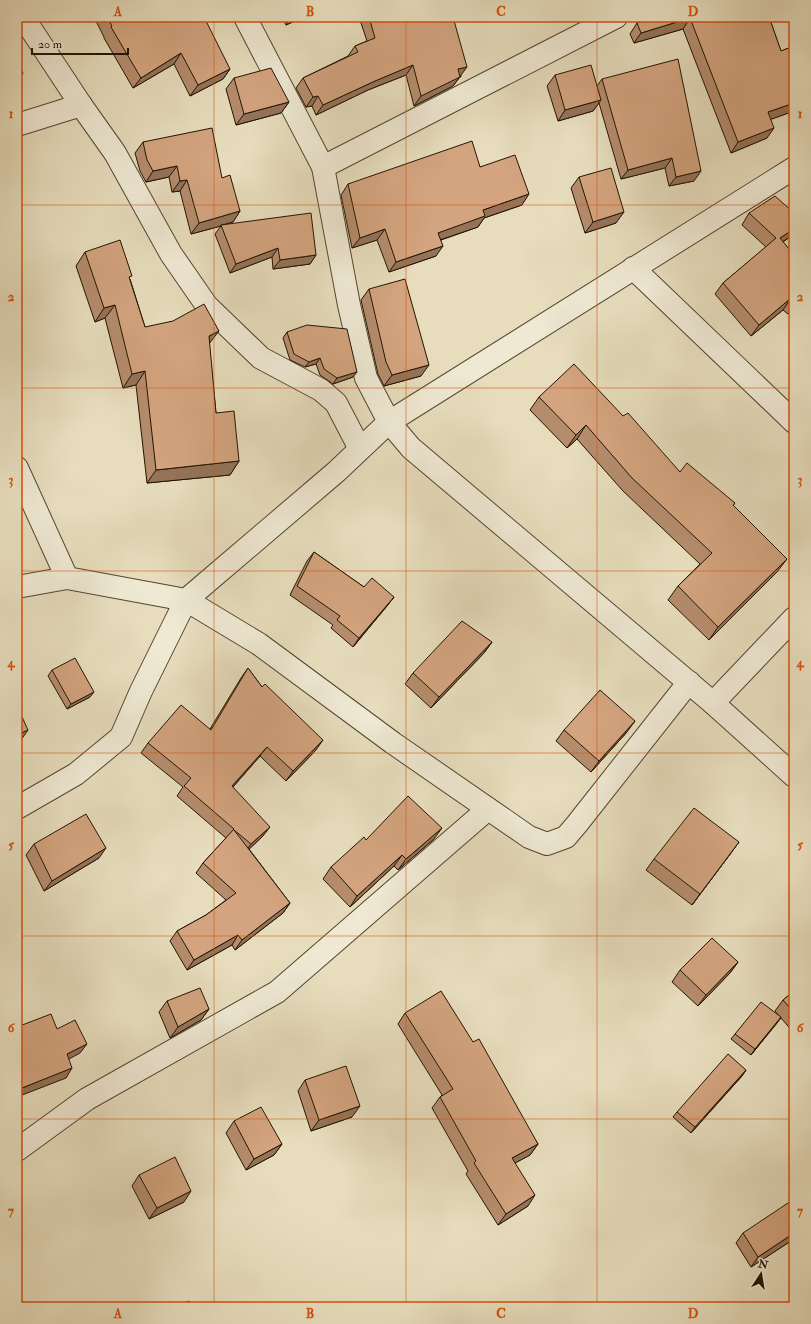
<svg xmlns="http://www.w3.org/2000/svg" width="811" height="1324" viewBox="0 0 811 1324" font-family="'IM FELL Double Pica',serif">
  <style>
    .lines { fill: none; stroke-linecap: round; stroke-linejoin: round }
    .minor-casing { stroke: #534631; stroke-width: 24 }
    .minor { stroke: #efe9d4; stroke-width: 22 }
    .wall { fill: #b58d6d; stroke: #221402 }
    .shaded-wall { fill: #947359; stroke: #221402 }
    .building { fill: #d3a47f; stroke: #221402 }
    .grid { fill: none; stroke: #d4520b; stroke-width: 1; stroke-opacity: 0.55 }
    .neatline { fill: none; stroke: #d4520b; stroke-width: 1.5 }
    .grid-label { font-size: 13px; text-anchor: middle; font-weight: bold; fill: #d4520b }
  </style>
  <rect width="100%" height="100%" fill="#e7ddbd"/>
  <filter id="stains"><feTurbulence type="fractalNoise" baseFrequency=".005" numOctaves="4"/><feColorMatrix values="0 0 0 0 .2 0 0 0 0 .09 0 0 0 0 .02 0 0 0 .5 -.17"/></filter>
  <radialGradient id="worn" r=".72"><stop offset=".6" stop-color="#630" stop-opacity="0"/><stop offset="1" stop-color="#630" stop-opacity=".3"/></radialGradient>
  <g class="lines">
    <g class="minor-casing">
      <g id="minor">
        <path d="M23 17 81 105 115 153 171 254 207 306 261 358 321 390 336 403 360 449"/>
        <path d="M245 17 323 167 349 305 366 378 389 422 411 448 713 703 794 776"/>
        <path d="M17 125 81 105"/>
        <path d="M323 167 616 17"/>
        <path d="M633 268 794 422"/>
        <path d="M17 468 67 578 186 600 259 644 393 743 529 837 547 844 566 837 577 824 689 682"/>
        <path d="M17 587 67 578"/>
        <path d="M713 703 794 618"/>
        <path d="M17 808 76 774 121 737 141 691 186 600 336 472 389 422 794 168"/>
        <path d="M17 1150 87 1099 277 992 488 809"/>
      </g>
    </g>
    <use href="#minor" class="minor"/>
  </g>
  <g class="wall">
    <path d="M94 17H150L152 21 230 69 223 79 190 96 174 64 133 88 104 38V37Z"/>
    <path d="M282 17H304L286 25Z"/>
    <path d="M359 17H453L461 77H460L453 86 414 106 406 75 368 90 316 115 312 106 306 107 296 88 303 78 348 56 355 46 367 41Z"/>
    <path d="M648 17H769L781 51 794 46V111L771 119 767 138 731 153 683 29 634 43 630 34 637 23Z"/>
    <path d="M555 75 597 86 602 79 694 181 669 186 665 168 621 179 599 103 593 111 558 121 547 86Z"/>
    <path d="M234 78 289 102 281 113 236 125 226 89Z"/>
    <path d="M143 142 222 178 240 211 233 222 227 224 316 255 310 264 273 269 272 257 230 273 215 234 221 226 191 234 180 191 172 192 169 177 146 182 140 171 135 153Z"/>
    <path d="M480 167 522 205 484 218 478 227 441 240 436 256 389 272 377 240 352 248 341 195 348 184Z"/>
    <path d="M579 177 616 223 585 233 571 188Z"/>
    <path d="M749 213H794V234L783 242 794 255V308L788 314 783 310 751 336 715 294 723 283 766 247 742 225Z"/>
    <path d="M85 252 130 279 145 327 209 344 216 413 239 461 230 475 147 483 136 385 123 388 105 318 95 322 76 266Z"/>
    <path d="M369 289 421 376 384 386 378 374 361 300Z"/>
    <path d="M287 332 353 377 333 384 320 375 316 364 305 367 290 360 283 338Z"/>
    <path d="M539 397 623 416 680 472 735 503 733 506 777 572 709 640 668 600 678 586 700 564 623 491 577 439 567 448 530 410Z"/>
    <path d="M314 552 364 587 394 597 387 606 353 647 331 628 333 625 290 595 307 561Z"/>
    <path d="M492 642 484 653 431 708 405 684 413 673Z"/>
    <path d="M248 668 262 687 316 750 286 781 260 756 233 787 263 836 249 849 290 903 283 913 235 950 232 945 187 970 170 941 177 931 206 915 226 900 196 873 203 863 226 838 177 796 183 787 141 753 148 743 210 729 241 678Z"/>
    <path d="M52 670 90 697 67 709 48 676Z"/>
    <path d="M564 730 627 732 591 772 556 741Z"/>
    <path d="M434 839 398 870 394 866 350 907 323 879 331 867 366 840Z"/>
    <path d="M34 844 99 858 44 891 26 855Z"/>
    <path d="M731 853 692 905 646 870 654 859Z"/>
    <path d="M738 962 730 973 698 1006 672 982 680 970Z"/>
    <path d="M794 991V1033L781 1018 751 1055 731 1039 735 1034 779 1016 775 1011 783 1000Z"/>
    <path d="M167 1001 209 1009 201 1020 170 1038 159 1012Z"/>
    <path d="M405 1013 473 1042 538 1144 530 1155 515 1163 528 1206 498 1225 466 1174 468 1171 432 1108 440 1097 442 1095 398 1024Z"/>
    <path d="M746 1070 742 1076 691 1133 673 1117 677 1112Z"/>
    <path d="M305 1080 352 1117 311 1131 298 1091Z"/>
    <path d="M234 1121 282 1144 274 1155 246 1170 226 1133Z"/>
    <path d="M139 1175 184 1202 149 1219 132 1186Z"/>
    <path d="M743 1233 794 1239 751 1267 736 1243Z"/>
  </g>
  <g class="shaded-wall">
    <path d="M291 17H304L286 25Z"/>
    <path d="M690 18 683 29 634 43 641 33Z"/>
    <path d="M181 53 174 64 133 88 141 78Z"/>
    <path d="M413 65 406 75 368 90 316 115 323 105 375 81Z"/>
    <path d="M467 67 453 86 414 106 421 96 458 69Z"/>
    <path d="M230 69 223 79 190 96 198 85Z"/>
    <path d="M23 73 17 82V75Z"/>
    <path d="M318 96 312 106 306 107 313 97Z"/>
    <path d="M601 100 593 111 558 121 565 110Z"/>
    <path d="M289 102 281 113 236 125 244 114Z"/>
    <path d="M794 103V111L761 123 768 112Z"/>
    <path d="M774 128 767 138 731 153 738 142Z"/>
    <path d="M672 158 665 168 621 179 628 170Z"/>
    <path d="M177 166 169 177 146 182 153 171Z"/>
    <path d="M701 171 694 181 669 186 676 177Z"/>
    <path d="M187 180 180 191 172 192 180 181Z"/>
    <path d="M529 194 522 205 484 218 478 227 431 243 438 233 483 210Z"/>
    <path d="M240 211 233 222 222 225H221V226L191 234 199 223Z"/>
    <path d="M624 212 616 223 585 233 593 222Z"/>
    <path d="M385 229 377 240 352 248 360 238Z"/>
    <path d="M794 229V234L772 249 780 238Z"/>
    <path d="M443 246 436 256 389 272 396 262Z"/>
    <path d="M278 248 272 257 230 273 236 264Z"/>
    <path d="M316 255 310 264 273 269 280 260Z"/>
    <path d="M791 298 783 310 751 336 759 325Z"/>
    <path d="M115 305 105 318 95 322 104 308Z"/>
    <path d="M794 305V308L788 314Z"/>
    <path d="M219 331 209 344V336Z"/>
    <path d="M320 358 316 364 305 367 309 362Z"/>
    <path d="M429 365 421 376 384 386 392 375Z"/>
    <path d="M145 371 136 385 123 388 132 374Z"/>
    <path d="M357 372 353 377 333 384 337 378Z"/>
    <path d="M586 425 577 439 567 448 576 435Z"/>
    <path d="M239 461 230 475 147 483 156 470Z"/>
    <path d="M787 559 777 572 709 640 718 627Z"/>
    <path d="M394 597 387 606 353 647 359 638Z"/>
    <path d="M492 642 484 653 431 708 439 697Z"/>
    <path d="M94 692 90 697 67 709 71 704Z"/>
    <path d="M635 721 627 732 591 772 599 761Z"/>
    <path d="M28 730 21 740 17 742V735Z"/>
    <path d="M323 740 316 750 286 781 293 771Z"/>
    <path d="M267 747 260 756 225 796 232 786Z"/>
    <path d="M270 827 263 836 244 854 251 844Z"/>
    <path d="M442 828 434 839 398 870 406 859Z"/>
    <path d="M739 842 731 853 692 905 700 894Z"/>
    <path d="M106 848 99 858 44 891 52 881Z"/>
    <path d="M402 855 394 866 350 907 357 896Z"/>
    <path d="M290 903 283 913 235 950 242 940Z"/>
    <path d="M238 935 232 945 187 970 194 960Z"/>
    <path d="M738 962 730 973 698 1006 706 995Z"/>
    <path d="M209 1009 201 1020 170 1038 178 1027Z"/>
    <path d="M781 1017 777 1023 751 1055 755 1049Z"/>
    <path d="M87 1044 80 1053 60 1064 67 1054Z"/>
    <path d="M72 1068 66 1078 17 1097V1090Z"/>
    <path d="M746 1070 742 1076 691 1133 695 1127Z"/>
    <path d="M360 1106 352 1117 311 1131 319 1120Z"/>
    <path d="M282 1144 274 1155 246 1170 254 1159Z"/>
    <path d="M538 1144 530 1155 504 1169 512 1158Z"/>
    <path d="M191 1191 184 1202 149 1219 157 1208Z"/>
    <path d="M535 1195 528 1206 498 1225 506 1214Z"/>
    <path d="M794 1233V1239L751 1267 758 1257Z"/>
  </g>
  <g class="building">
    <path d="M107 17H150L152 21 160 17H204L230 69 198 85 181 53 141 78 111 27 112 26Z"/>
    <path d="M369 17H453L467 67 458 69 460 77 421 96 413 65 375 81 323 105 318 96 313 97 303 78 358 52 355 46 375 38Z"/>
    <path d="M648 17H769L781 51 794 46V103L768 112 774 128 738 142 690 18 641 33 637 23Z"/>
    <path d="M678 59 701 171 676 177 672 158 628 170 602 79Z"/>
    <path d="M17 61 23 73 17 75Z"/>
    <path d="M591 65 601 100 565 110 555 75Z"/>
    <path d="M271 68 289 102 244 114 234 78Z"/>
    <path d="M212 128 222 178 230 175 240 211 199 223 187 180 180 181 177 166 153 171 147 160 143 142Z"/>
    <path d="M472 141 480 167 515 155 529 194 483 210 485 216 438 233 443 246 396 262 385 229 360 238 348 184Z"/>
    <path d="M611 168 624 212 593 222 579 177Z"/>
    <path d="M775 196 794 213V229L780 238 794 255V301L791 298 759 325 723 283 776 238 749 213Z"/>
    <path d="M311 213 316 255 280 260 278 248 236 264 221 225Z"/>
    <path d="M120 240 132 276 129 277 145 327 173 321 204 304 219 331 209 336 216 413 234 411 239 461 156 470 145 371 132 374 115 305 104 308 85 252Z"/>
    <path d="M405 279 429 365 392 375 386 362 369 289Z"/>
    <path d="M307 325 347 329 357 372 337 378 324 369 320 358 309 362 294 354 287 332Z"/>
    <path d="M574 364 623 416 628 413 680 472 687 463 735 503 733 505 787 559 718 627 678 586 712 553 632 478 586 425 576 435 539 397Z"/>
    <path d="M314 552 364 587 372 578 394 597 359 638 337 620 340 616 297 586Z"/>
    <path d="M462 621 492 642 439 697 413 673Z"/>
    <path d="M75 658 94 692 71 704 52 670Z"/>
    <path d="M248 668 262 687 265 684 323 740 293 771 267 747 232 786 270 827 251 844 234 830 290 903 242 940 238 935 194 960 177 931 206 915 236 893 203 863 234 829 184 786 191 778 148 743 181 705 211 730Z"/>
    <path d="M600 690 635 721 599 761 564 730Z"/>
    <path d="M17 706 28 730 17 735Z"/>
    <path d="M408 796 442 828 406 859 402 855 357 896 331 867 364 837 366 840Z"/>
    <path d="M694 808 739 842 700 894 654 859Z"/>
    <path d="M86 814 106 848 52 881 34 844Z"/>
    <path d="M712 938 738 962 706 995 680 970Z"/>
    <path d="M200 988 209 1009 178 1027 167 1001Z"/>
    <path d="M441 991 473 1042 479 1039 538 1144 512 1158 535 1195 506 1214 474 1163 476 1161 440 1097 453 1089 405 1013Z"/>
    <path d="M794 991V1013L783 1000Z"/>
    <path d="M761 1002 781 1017 755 1049 735 1034Z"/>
    <path d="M51 1014 57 1029 75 1020 87 1044 67 1054 72 1068 17 1090V1027Z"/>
    <path d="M728 1054 746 1070 695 1127 677 1112Z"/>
    <path d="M346 1066 360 1106 319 1120 305 1080Z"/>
    <path d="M261 1107 282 1144 254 1159 234 1121Z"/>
    <path d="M175 1157 191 1191 157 1208 139 1175Z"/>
    <path d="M794 1199V1233L758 1257 743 1233Z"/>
    <path d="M189 1301 192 1307H177Z"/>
  </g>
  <path class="grid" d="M214 17V1307M406 17V1307M597 17V1307M17 205H794M17 388H794M17 571H794M17 753H794M17 936H794M17 1119H794"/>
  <rect width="811" height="1324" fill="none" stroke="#e7ddbd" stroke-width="44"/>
  <g transform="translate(761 1274) rotate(12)" stroke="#efe9d4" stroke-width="3" paint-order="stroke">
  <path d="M0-3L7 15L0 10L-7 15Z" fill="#221402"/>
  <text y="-6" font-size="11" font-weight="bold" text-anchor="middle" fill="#221402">N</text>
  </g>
  <path d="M32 48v6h96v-6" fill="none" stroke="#221402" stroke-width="2"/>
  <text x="38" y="48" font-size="12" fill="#221402" stroke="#efe9d4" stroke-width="3" paint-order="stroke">20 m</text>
  <rect x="22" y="22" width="767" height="1280" class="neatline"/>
  <g class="grid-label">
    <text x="118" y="16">A</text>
    <text x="310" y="16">B</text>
    <text x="501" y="16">C</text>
    <text x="693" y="16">D</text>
    <text x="11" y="118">1</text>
    <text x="800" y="118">1</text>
    <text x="11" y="301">2</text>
    <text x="800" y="301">2</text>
    <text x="11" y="484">3</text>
    <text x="800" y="484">3</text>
    <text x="11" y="667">4</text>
    <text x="800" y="667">4</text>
    <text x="11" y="849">5</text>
    <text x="800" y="849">5</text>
    <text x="11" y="1032">6</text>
    <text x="800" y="1032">6</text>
    <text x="11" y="1215">7</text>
    <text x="800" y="1215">7</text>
    <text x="118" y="1318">A</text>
    <text x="310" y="1318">B</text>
    <text x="501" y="1318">C</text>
    <text x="693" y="1318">D</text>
  </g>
  <rect width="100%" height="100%" filter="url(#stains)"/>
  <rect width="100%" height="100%" fill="url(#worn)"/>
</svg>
